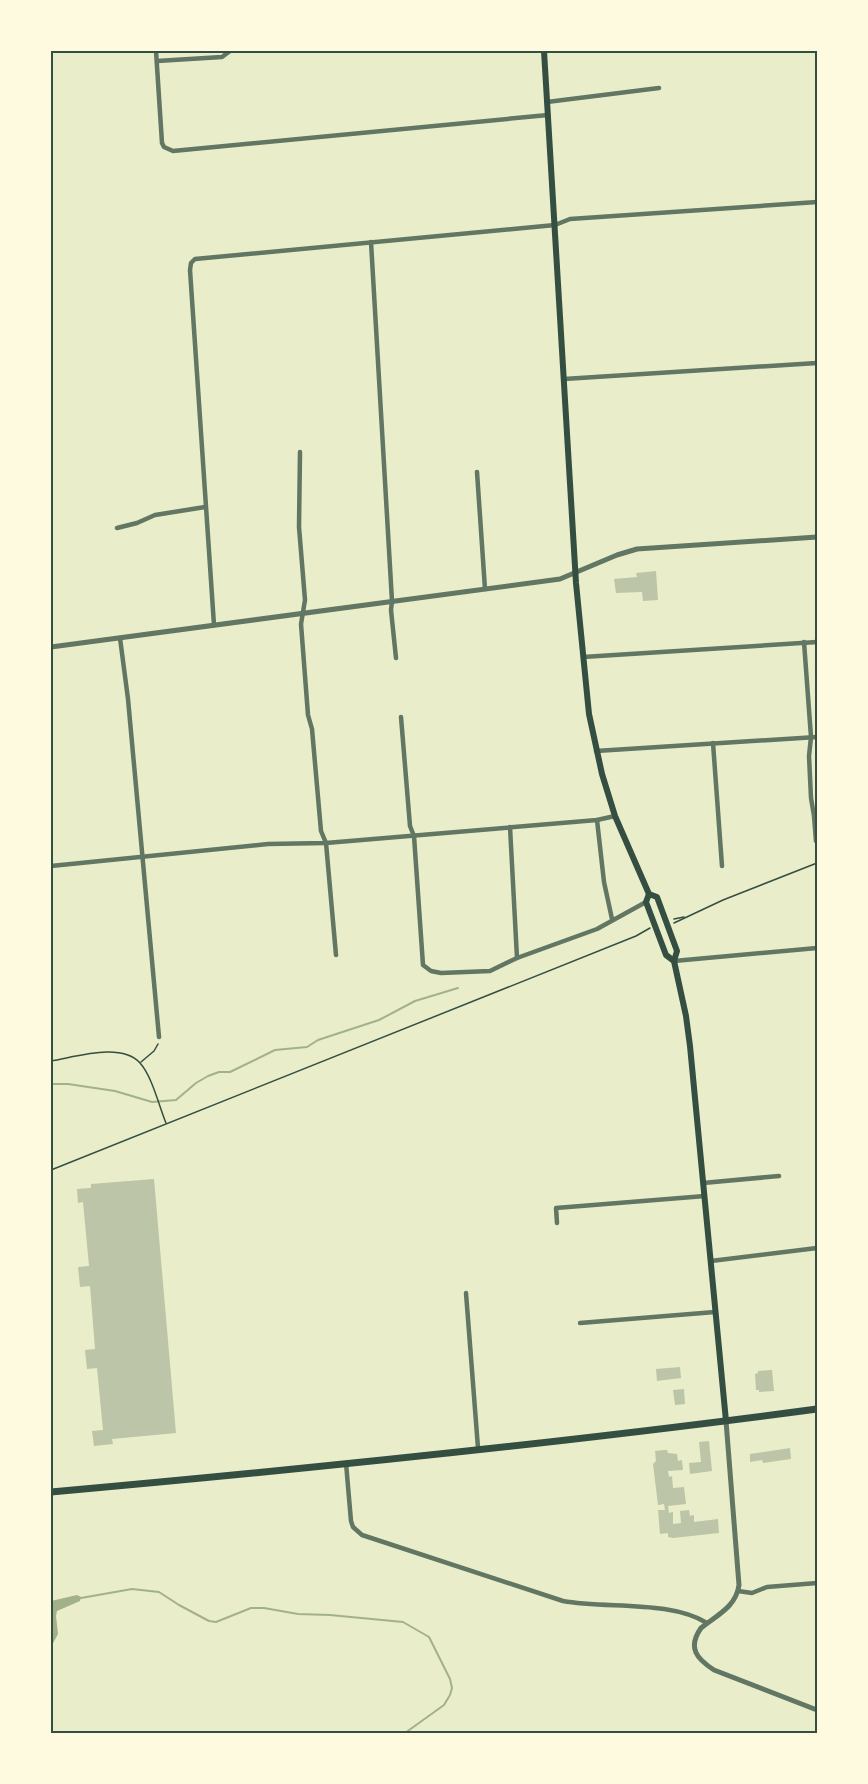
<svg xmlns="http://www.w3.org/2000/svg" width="868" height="1784" viewBox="0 0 868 1784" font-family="Spectral,serif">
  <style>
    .water { fill: #a3b18a }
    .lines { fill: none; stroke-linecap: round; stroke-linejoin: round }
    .stream { stroke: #a3b18a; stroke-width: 2 }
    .building { fill: #bcc5a7 }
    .path { stroke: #344e41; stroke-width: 1.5 }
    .minor { stroke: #617663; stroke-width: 4.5 }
    .tertiary { stroke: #617663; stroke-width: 5 }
    .secondary { stroke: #344e41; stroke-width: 6 }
    .primary { stroke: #344e41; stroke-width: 7 }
    .neatline { fill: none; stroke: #344e41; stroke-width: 2 }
  </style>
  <rect width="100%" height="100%" fill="#e9edc9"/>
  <path class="water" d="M77 1595 81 1597 80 1601 57 1611 56 1616 58 1634 51 1647V1601Z"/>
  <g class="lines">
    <g class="stream">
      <path d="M51 1084H68L115 1091 152 1102 176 1100 196 1083 208 1076 219 1072H230L275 1050 307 1047 318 1040 379 1020 415 1001 458 988"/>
      <path d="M81 1598 132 1589 159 1592 179 1605 209 1621 216 1622 251 1608H264L298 1614 330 1615 403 1622 429 1637 450 1679 452 1688 450 1695 444 1705 405 1733"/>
      <path d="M621 1733H633"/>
    </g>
  </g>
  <g class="building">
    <path d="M656 571 658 600 643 601 642 592 616 593 614 579 637 577 636 573Z"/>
    <path d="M154 1179 176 1433 112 1439 113 1444 94 1446 92 1431 103 1430 97 1368 87 1369 85 1350 95 1349 90 1286 80 1287 78 1267 89 1266 83 1202 78 1203 77 1189 91 1188V1184Z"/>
    <path d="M680 1367 681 1378 657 1381 656 1369Z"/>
    <path d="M772 1370 774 1391 759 1392V1390H756L755 1374 758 1373V1371Z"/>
    <path d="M684 1389 685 1404 675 1405 673 1390Z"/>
    <path d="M709 1441 712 1471 690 1474 689 1463 701 1462 699 1442Z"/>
    <path d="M790 1448 791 1459 763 1463 762 1460 750 1462V1454Z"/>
    <path d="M664 1450H667L668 1453 677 1454 678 1461 682 1460 683 1470 668 1471 669 1477 672 1476 673 1488 684 1487 686 1504 668 1506 669 1513 673 1512V1524L681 1523 680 1511 689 1510 690 1516 694 1515V1522L718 1519 719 1533 673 1538 668 1537V1533L660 1534 658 1510H665L664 1504 658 1505 653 1464 656 1461 655 1451Z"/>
  </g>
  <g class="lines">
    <g class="path">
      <path d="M674 919 684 917"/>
      <path d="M674 923 723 900 817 863"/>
      <path d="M51 1061C76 1057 121 1042 140 1063 152 1076 159 1106 166 1123"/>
      <path d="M141 1062 154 1051 158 1044"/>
      <path d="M51 1170 636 936 650 928"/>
    </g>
    <g class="minor">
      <path d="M156 51 162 143 164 147 173 151 548 115"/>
      <path d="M157 61 222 57 230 51"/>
      <path d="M547 102 659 88"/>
      <path d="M371 242 392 601 391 610 396 658"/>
      <path d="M564 379 817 363"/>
      <path d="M300 452 299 527 305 600 301 624 308 715 312 729 321 831 326 843 336 955"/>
      <path d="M477 472 485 589"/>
      <path d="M117 528 137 523 155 515 205 507"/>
      <path d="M214 625 190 270 191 263 195 259 555 225 570 219 817 202"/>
      <path d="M120 638 128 699 159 1037"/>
      <path d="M804 642 811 737 809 756 811 798 814 816 816 841"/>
      <path d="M583 657 817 642"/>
      <path d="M401 717 410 826 414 836 423 965 431 971 441 973 490 971 517 958 597 929 646 902"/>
      <path d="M713 743 722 866"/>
      <path d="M596 751 817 737"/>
      <path d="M597 820 604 882 612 919"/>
      <path d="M510 827 517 958"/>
      <path d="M51 866 268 844 326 843 597 820 615 816"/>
      <path d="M674 961 817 948"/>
      <path d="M703 1183 779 1176"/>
      <path d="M557 1223 556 1208 705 1196"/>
      <path d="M711 1261 817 1248"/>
      <path d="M466 1293 478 1448"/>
      <path d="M580 1323 715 1312"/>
      <path d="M346 1463 351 1521 353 1527 362 1535 563 1601C607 1609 670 1600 707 1623"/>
      <path d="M738 1591 752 1593 767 1587 817 1583"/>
    </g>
    <g class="tertiary">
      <path d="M51 647 560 579 617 555 637 549 817 537"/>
      <path d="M726 1421 739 1585C736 1607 717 1615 701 1628 687 1648 697 1659 714 1670L817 1710"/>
    </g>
    <g class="secondary">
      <path d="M544 51 576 583 589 714 602 774 615 816 649 894 657 897 677 951 674 961 686 1016 690 1046 726 1421"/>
      <path d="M649 894 646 902 666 955 674 961"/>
    </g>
    <path class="primary" d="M51 1492C307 1469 563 1443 817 1409"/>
  </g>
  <rect width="868" height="1784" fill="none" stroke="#fefae0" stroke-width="105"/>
  <rect x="52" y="52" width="764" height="1680" class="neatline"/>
</svg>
